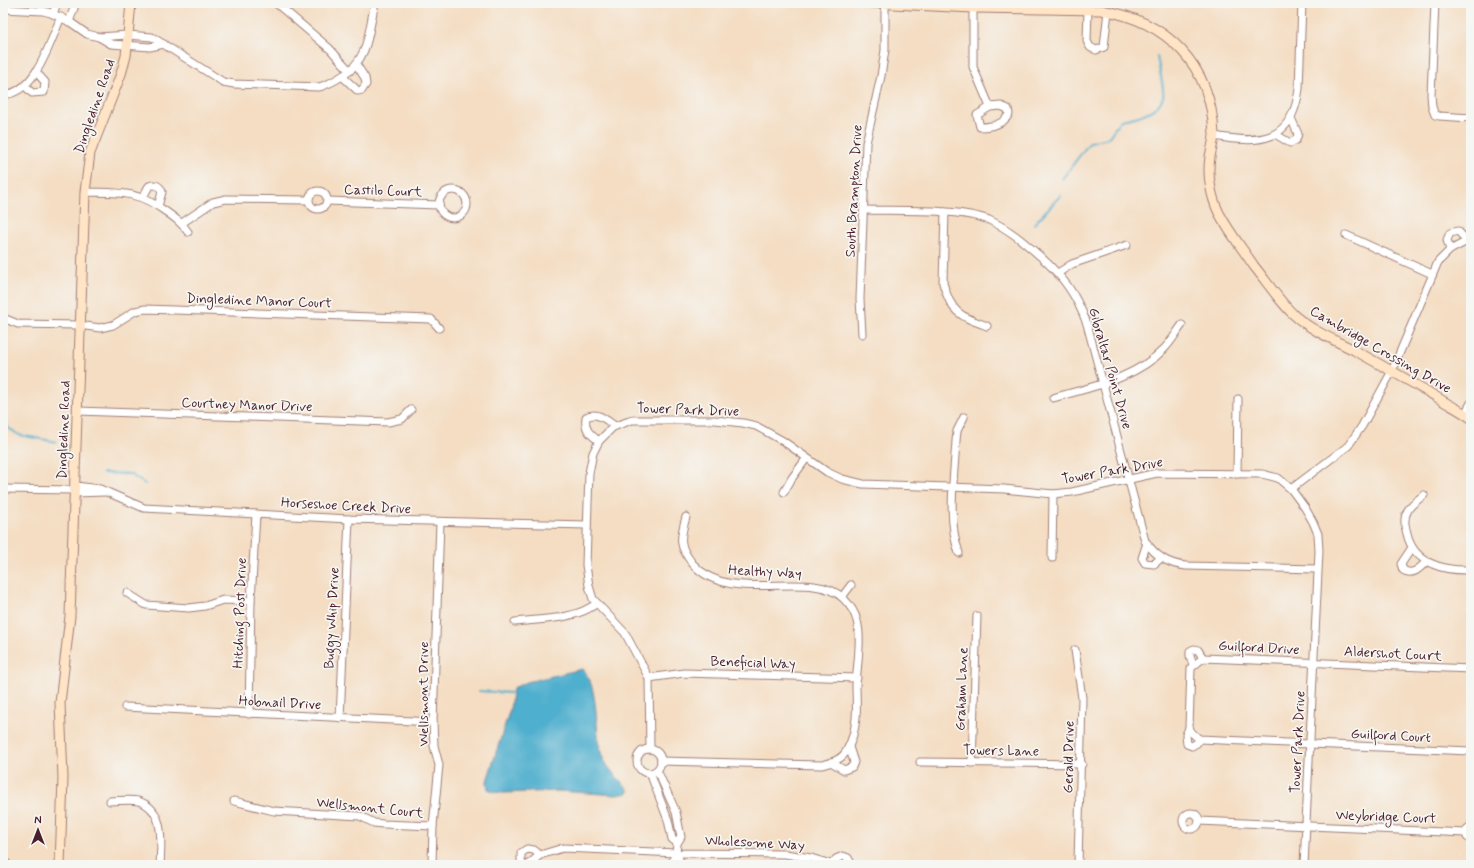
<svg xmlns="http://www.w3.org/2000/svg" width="1474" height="868" viewBox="0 0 1474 868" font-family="Mynerve,sans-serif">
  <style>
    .water { fill: #4fafce; stroke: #4c677c }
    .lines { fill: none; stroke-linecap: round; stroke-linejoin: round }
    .stream { stroke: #4fafce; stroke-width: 2 }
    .street-casing { stroke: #9f7e76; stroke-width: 9 }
    .secondary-casing { stroke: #9f7e76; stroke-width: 11 }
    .street { stroke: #fff; stroke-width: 7 }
    .secondary { stroke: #ffe4c6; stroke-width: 9 }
    .labels { text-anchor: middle; stroke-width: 3.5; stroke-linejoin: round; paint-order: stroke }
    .street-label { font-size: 14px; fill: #4a1f2b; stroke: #f6f6f2 }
  </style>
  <rect width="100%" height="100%" fill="#f6f6f2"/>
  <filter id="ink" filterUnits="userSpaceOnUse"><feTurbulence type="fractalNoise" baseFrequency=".025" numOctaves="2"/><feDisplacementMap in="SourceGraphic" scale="8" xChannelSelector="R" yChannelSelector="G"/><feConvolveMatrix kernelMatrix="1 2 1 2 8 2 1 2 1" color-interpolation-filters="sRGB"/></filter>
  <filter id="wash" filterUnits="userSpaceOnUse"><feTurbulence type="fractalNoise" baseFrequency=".012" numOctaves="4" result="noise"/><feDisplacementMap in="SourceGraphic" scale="16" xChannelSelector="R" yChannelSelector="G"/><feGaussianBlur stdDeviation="0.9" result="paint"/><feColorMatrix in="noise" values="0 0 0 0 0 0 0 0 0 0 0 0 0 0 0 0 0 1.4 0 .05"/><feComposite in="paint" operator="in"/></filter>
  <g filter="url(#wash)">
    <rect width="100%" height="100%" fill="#f4ddc2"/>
    <path class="water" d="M582 669C600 686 594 729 601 752 605 767 618 778 628 789V793L617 795 559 791 502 793 495 792 488 789 487 781 510 709 513 688 527 682Z"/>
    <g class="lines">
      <g class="stream">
        <path d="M1062 179 1090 142 1108 138 1121 120C1134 118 1159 112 1163 97 1165 89 1158 65 1157 56"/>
        <path d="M1034 224 1061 195"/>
        <path d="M3 414 7 427 19 435 57 442"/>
        <path d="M103 473 130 474 145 484"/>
        <path d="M479 691 511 693"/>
      </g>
    </g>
  </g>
  <g filter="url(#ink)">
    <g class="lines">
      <g class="street-casing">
        <g id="street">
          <path d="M276 3 330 49 350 71"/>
          <path d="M973 3V67L990 107 1001 106 1008 109 1009 114C1004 124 991 127 980 127L977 115 990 107"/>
          <path d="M1435 3 1431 95 1432 107 1435 115 1439 116 1471 118"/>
          <path d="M3 9 43 11 51 13 70 22 87 34 99 37 111 44 150 47 164 44"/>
          <path d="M1088 10 1087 41 1090 47 1096 50 1104 47 1108 11"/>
          <path d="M53 14 57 3"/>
          <path d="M69 22 74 8V3"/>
          <path d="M99 37 128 35 152 37 209 73 223 82 234 84 319 87C328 85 336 80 344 75 370 57 368 31 375 3"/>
          <path d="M342 76 358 91 362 90 366 84 365 78 356 64"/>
          <path d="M25 86 32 93 44 92 45 82 36 72"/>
          <path d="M3 95C36 93 50 42 61 17"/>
          <path d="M1275 134 1290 143 1296 140 1298 134 1291 118"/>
          <path d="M1214 136C1260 144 1292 143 1299 89L1302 3"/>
          <circle cx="453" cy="204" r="14"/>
          <circle cx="318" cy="200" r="9"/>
          <path d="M85 192C119 193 136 190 165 211 175 218 182 223 188 232"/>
          <path d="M143 197 149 186C155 184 160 185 162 192L158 206"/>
          <path d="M327 201 439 205"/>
          <path d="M864 210C897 211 959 208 989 220 1009 229 1024 242 1041 257 1064 278 1076 294 1087 324L1145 541C1156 556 1167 564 1186 566L1317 569"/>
          <path d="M945 212 943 283C951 313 960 316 987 326"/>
          <path d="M182 223 213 202 226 199 308 200"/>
          <path d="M1346 235 1432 274"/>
          <path d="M1450 250 1447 240 1450 233 1458 231 1467 241"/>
          <path d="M1058 273 1072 264 1127 245"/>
          <path d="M3 318 18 324 79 325 100 328 113 325 135 311 145 309 431 319 439 328"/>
          <path d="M862 334 860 299 866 143 881 76 885 50V3"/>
          <path d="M1053 398C1091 387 1135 379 1164 349 1171 342 1176 333 1182 325"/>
          <path d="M78 411 388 422 402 419 411 410"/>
          <path d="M1465 414 1471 403"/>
          <path d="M599 441C590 434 584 430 586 417 597 411 606 420 615 426"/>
          <path d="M1237 474 1238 399"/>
          <path d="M76 486 100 489 144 508 349 519 587 525"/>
          <path d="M3 489 76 490"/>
          <path d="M1291 489 1348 446 1362 426 1392 371 1438 262 1450 250 1471 239"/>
          <path d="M784 492 792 478 806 459"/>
          <path d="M75 493 105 492"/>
          <path d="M1424 495C1419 499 1411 504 1408 510 1403 518 1405 526 1407 534 1414 564 1444 571 1471 570"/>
          <path d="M1147 543 1142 558 1145 563 1154 564 1161 558"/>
          <path d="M1411 549 1401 564 1403 570C1412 576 1419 569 1426 562"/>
          <path d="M959 553C947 518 954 478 956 441L957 431 964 417"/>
          <path d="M1052 558 1053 494"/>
          <path d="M127 593 146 605 189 608 205 606 223 600 251 601"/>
          <path d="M842 597 851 585"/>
          <path d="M515 622C541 619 576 620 597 603"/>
          <path d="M1075 650 1082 698 1078 865"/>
          <path d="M1193 665 1190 656V651L1194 649 1198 650 1203 658"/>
          <path d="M649 678 684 673 857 678"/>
          <path d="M125 707 433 722"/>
          <path d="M249 714 251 601 256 514"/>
          <path d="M340 718 349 519"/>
          <path d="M1189 728 1186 735 1187 744 1192 746 1197 743 1199 739"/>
          <path d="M650 749 649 678 625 633 593 599 589 586 586 565 589 473 593 453 599 441 613 427 632 420H715L743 423 756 426 783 441 827 472 842 479 863 484 1004 489 1053 494 1072 492 1157 473 1262 474 1278 478 1291 489 1305 508 1313 522 1318 534 1319 551 1304 865"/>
          <circle cx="649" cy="761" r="12"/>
          <path d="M1470 751 1199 739 1191 732 1189 727 1191 668 1203 658 1471 669"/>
          <path d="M661 761 822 765C832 762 842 760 847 750 852 741 855 728 856 718 857 707 856 696 856 685 857 666 862 638 857 621 855 612 849 604 843 598 810 567 731 607 693 564 678 546 680 538 686 517"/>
          <path d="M831 762 844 770 852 767 854 762 849 747"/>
          <path d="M920 762 1082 764"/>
          <path d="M972 763 977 616"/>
          <path d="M657 770 676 812 681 837 677 843"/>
          <path d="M650 773 668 820 672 839 677 843C677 852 673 858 672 865"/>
          <path d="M110 801C119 801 130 799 138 801 166 809 161 844 160 865"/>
          <path d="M234 801 274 811 360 816 374 823 383 824 433 826"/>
          <circle cx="1191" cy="821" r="8"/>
          <path d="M1199 821 1466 833"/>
          <path d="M1471 826 1467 829 1466 833 1467 837 1471 839"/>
          <path d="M677 853 681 865"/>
          <path d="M3 859 8 865"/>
          <path d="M832 864 836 859 843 856 848 858 852 865"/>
          <path d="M432 865 433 826 439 765 434 746 433 722 440 522"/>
          <path d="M523 865 521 861V853L527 849 534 850 540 855"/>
          <path d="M528 865 540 855 563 848 677 853 785 854 811 858 834 865"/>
        </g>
      </g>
      <g class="secondary-casing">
        <g id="secondary">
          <path d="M872 3 973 8 1101 10C1168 21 1211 65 1214 134 1214 141 1211 150 1210 157 1207 175 1211 197 1219 213 1229 232 1242 248 1254 266 1267 282 1279 301 1294 315 1311 330 1334 340 1354 350 1381 365 1408 380 1435 396 1447 404 1460 410 1471 418"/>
          <path d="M60 865 63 778 60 703 70 616 85 192 90 153 121 74 126 56 131 3"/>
        </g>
      </g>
      <use href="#street" class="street"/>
      <use href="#secondary" class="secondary"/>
    </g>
  </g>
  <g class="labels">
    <g class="street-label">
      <text transform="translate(94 106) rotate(-71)" y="5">Dingledine Road</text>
      <text transform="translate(383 190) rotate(2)" y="5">Castilo Court</text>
      <text transform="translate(853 191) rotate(-87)" y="5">South Brampton Drive</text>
      <text transform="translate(259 300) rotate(2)" y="5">Dingledine Manor Court</text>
      <text transform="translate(1381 349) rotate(30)" y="5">Cambridge Crossing Drive</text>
      <text transform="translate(1111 368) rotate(74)" y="5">Gibraltar Point Drive</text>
      <text transform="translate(247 404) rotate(2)" y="5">Courtney Manor Drive</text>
      <text transform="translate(688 409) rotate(2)" y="5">Tower Park Drive</text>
      <text transform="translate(63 430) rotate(-88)" y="5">Dingledine Road</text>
      <text transform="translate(1112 470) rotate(-10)" y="5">Tower Park Drive</text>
      <text transform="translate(346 505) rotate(3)" y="5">Horseshoe Creek Drive</text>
      <text transform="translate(765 571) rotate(3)" y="5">Healthy Way</text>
      <text transform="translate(239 613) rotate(-88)" y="5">Hitching Post Drive</text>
      <text transform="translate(331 618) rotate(-87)" y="5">Buggy Whip Drive</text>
      <text transform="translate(1259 647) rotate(3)" y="5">Guilford Drive</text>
      <text transform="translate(1393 653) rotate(3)" y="5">Aldershot Court</text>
      <text transform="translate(753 662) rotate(2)" y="5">Beneficial Way</text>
      <text transform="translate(961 689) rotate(-88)" y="5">Graham Lane</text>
      <text transform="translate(423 694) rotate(-90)" y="5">Wellsmont Drive</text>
      <text transform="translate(280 702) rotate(3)" y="5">Hobnail Drive</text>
      <text transform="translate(1391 735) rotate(3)" y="5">Guilford Court</text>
      <text transform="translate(1297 742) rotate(-87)" y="5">Tower Park Drive</text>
      <text transform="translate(1001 750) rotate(1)" y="5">Towers Lane</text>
      <text transform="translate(1068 757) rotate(-89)" y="5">Gerald Drive</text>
      <text transform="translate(370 807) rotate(6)" y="5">Wellsmont Court</text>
      <text transform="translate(1386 816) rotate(2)" y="5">Weybridge Court</text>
      <text transform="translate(755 842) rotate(3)" y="5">Wholesome Way</text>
    </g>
  </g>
  <rect width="1474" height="868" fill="none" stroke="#f6f6f2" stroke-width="16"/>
  <g transform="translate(38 830)" stroke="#f6f6f2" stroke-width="3" paint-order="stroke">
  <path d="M0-3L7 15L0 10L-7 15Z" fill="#4a1f2b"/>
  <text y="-6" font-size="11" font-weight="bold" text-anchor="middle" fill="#4a1f2b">N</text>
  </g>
</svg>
